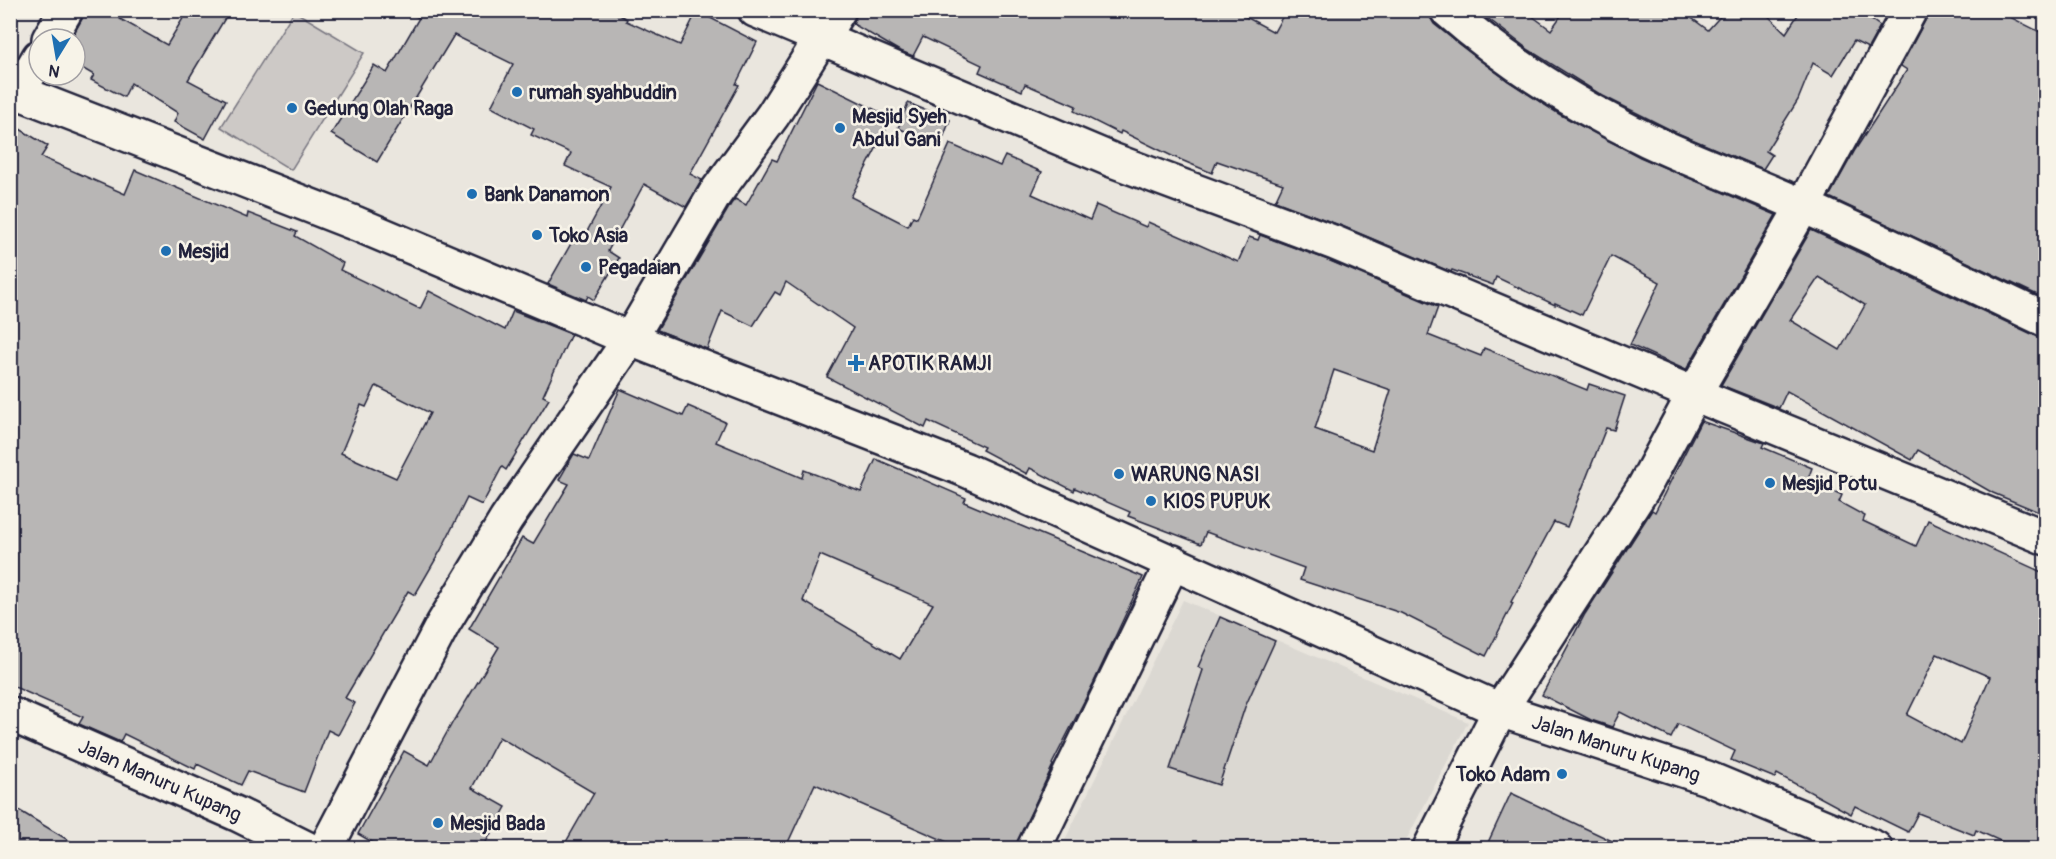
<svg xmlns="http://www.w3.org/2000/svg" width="2056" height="859" viewBox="0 0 2056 859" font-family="Pangolin,sans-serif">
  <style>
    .built { fill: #dbd8d2 }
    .green { fill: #cdc9c6; stroke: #787680; stroke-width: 1.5 }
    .building { fill: #b8b6b5; stroke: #22223b; stroke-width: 1.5; fill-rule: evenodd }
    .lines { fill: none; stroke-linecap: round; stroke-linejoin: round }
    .minor-casing { stroke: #22223b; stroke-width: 38 }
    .primary-casing { stroke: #22223b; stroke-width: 38 }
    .minor { stroke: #f7f3e8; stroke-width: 33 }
    .primary { stroke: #f7f3e8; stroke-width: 33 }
    .poi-dot { fill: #1f6fb2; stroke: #f7f3e8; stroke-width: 2 }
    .labels { text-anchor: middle; stroke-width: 5; stroke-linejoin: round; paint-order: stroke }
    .poi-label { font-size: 20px; font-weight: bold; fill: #22223b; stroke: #f7f3e8; text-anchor: start }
    .street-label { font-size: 20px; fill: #22223b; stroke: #f7f3e8 }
  </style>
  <rect width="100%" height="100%" fill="#eae6de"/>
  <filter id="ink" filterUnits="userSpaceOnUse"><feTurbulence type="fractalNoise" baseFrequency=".0167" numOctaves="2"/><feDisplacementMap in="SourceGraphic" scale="12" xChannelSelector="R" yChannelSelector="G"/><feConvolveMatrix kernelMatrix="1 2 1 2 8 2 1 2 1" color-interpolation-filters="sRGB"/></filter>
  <g filter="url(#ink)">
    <path class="built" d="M1183 600 1468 722 1402 848H1061Z"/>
    <path class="green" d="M294 11 364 53 291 170 221 127Z"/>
    <g class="building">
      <path d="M85 10H125L120 19 167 45 188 10H230L188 80 226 100 205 139 174 122 178 113 131 83 124 97 91 80 94 75 75 64V39H71L82 19Z"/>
      <path d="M404 10H610L627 19 626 21 680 45 697 11 757 42 736 84 739 85 690 174 702 180 686 207 644 184 608 251 619 258 594 300 588 296 586 300 548 284 577 233 584 237 611 187 565 166 571 153 531 135 534 129 491 107 513 64 454 35 377 162 331 134 374 65 387 73 419 18Z"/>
      <path d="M858 10H1233L1274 32 1286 10H1429L1430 17 1434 24 1459 44 1508 81 1559 114 1640 157 1776 215 1686 370 1630 345 1660 282 1611 256 1582 315 1555 303V305L1496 277 1493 285 1452 270 1451 272 1342 226 1275 201 1283 184 1217 161 1212 173 1174 157 1121 131 1120 134 1074 111 1076 106 1025 84 1022 91 979 72 982 65 923 37 913 56 898 50 853 24Z"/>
      <path d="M1477 10H1524L1551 30 1565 10 1682 11 1708 30 1726 10H1762L1786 33 1801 10H1857L1880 26 1868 48 1854 41 1833 75 1813 63 1798 100 1766 151 1772 155 1763 169 1675 132 1603 96 1529 50Z"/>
      <path d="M1929 10H1996L2046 35V299L1829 197 1855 150 1907 70 1901 66 1926 19Z"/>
      <path d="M817 81 892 118 851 197 908 226 913 216 917 218 950 144 1000 166 1005 156 1042 172 1032 194 1090 220 1096 205 1146 227 1148 222 1238 262 1249 237 1258 240 1260 235 1328 260 1438 307 1428 335 1481 356 1484 348 1587 390 1589 384 1625 396 1614 430 1606 428 1567 527 1554 522 1511 602 1513 603 1486 656 1401 613 1300 580 1304 568 1206 532 1201 544 1128 516 1130 512 1075 488 1074 491 1030 468 1027 474 982 450 984 447 928 421 925 428 827 377 853 328 786 282 780 295 775 292 753 326 722 311 707 349 657 330 731 204 735 199 746 205 772 159 777 161ZM1334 370 1391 390 1372 450 1315 429Z"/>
      <path d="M908 103 950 120 940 146 898 128Z"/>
      <path d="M10 123 48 146 41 157 125 194 135 170 247 218 248 213 297 232 295 236 343 263 340 270 420 309 429 291 505 330 513 311 571 334 543 396 549 399 506 470 502 467 482 505 467 498 441 550 415 595 408 591 345 698 355 703 338 735 328 730 304 792 248 771 241 785 197 764 195 769 124 734 120 742 79 724 83 717 10 685ZM376 386 430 413 396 478 341 453 361 405 366 407Z"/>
      <path d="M1811 230 2038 337 2046 338V515L1993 493 1918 450 1912 460 1787 391 1779 408 1721 385ZM1819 277 1865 305 1840 350 1790 320Z"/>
      <path d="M620 389 683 416 688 406 725 422 716 442 802 478 804 470 861 492 876 459 966 498 964 502 1143 577 1093 684 1052 764 1053 765 1014 849H963L815 784 785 849H562L594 793 499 737 472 788 506 807 482 849H384L358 834 404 751 429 765 455 718H456L499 647 469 629 522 538 533 544 569 484 559 480 574 454 589 460ZM820 555 933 604 900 659 803 601Z"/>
      <path d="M1701 421 1764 443 1762 447 1812 468 1808 479 1842 495 1839 502 1865 516 1863 521 1916 546 1928 520 2046 574V827L2036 849H2018L1976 830 1974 835 1918 813 1908 832 1855 806 1851 814 1777 774 1775 778 1731 760 1735 751 1678 724 1671 738 1620 712 1612 727 1591 720 1542 695 1585 614 1652 510 1655 512ZM1937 654 1990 677 1961 744 1907 715Z"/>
      <path d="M1220 617 1275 641 1245 707 1219 785 1170 769 1203 670 1198 667Z"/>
      <path d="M1511 793 1629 849H1485Z"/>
      <path d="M10 805 83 849H10Z"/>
    </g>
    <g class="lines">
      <g class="minor-casing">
        <g id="minor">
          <path d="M755 10 1112 160 1335 243 1694 394 2046 538"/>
          <path d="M1447 10C1508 64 1575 105 1648 140 1699 164 1752 183 1803 206 1885 242 1965 282 2046 320"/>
          <path d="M49 39 66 10"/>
          <path d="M18 93 39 57"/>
          <path d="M1500 710 1644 487 1694 394 1803 206 1910 10"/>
          <path d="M326 848 443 624 506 520 630 339 715 194 773 115 839 10"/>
          <path d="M1034 848 1173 562"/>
        </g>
      </g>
      <g class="primary-casing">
        <g id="primary">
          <path id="s1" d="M10 89 357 224 630 339 966 470 1500 710 1707 778 1875 848"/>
          <path id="s2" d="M10 714 237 814 306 848"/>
          <path d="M1430 848 1500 710"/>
        </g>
      </g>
      <use href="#minor" class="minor"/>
      <use href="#primary" class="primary"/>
    </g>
  </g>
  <g class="poi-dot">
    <circle cx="517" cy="92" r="6"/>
    <circle cx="292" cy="108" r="6"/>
    <circle cx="840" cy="128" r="6"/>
    <circle cx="472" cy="194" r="6"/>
    <circle cx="537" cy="235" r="6"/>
    <circle cx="166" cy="251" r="6"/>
    <circle cx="586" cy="267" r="6"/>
    <path d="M853 354h6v6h6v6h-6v6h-6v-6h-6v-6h6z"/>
    <circle cx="1119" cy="474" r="6"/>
    <circle cx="1770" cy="483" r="6"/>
    <circle cx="1151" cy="501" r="6"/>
    <circle cx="1562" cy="774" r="6"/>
    <circle cx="438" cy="823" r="6"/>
  </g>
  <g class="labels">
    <g class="poi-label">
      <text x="529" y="99">rumah syahbuddin</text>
      <text x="304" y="115">Gedung Olah Raga</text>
      <text x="852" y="123">Mesjid Syeh<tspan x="852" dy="23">Abdul Gani</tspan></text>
      <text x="484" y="201">Bank Danamon</text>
      <text x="549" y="242">Toko Asia</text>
      <text x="178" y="258">Mesjid</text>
      <text x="598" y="274">Pegadaian</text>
      <text x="868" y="370">APOTIK RAMJI</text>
      <text x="1131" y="481">WARUNG NASI</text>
      <text x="1782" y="490">Mesjid Potu</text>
      <text x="1163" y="508">KIOS PUPUK</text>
      <text x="1550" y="781" text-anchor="end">Toko Adam</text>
      <text x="450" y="830">Mesjid Bada</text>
    </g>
    <g class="street-label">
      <text dy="7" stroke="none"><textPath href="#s1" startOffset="1737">Jalan Manuru Kupang</textPath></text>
      <text dy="7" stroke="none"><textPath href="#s2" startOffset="164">Jalan Manuru Kupang</textPath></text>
    </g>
  </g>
  <rect width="2056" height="859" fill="none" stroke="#f7f3e8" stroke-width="36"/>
  <rect x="18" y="18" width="2020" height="823" fill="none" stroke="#22223b" stroke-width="2" filter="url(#ink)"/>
  <g transform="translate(57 57) rotate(191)"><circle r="28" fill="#f7f3e8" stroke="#a29fa3" stroke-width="1.5"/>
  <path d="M0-4.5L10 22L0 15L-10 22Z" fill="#1f6fb2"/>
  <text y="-9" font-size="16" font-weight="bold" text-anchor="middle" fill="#22223b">N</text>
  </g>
</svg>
